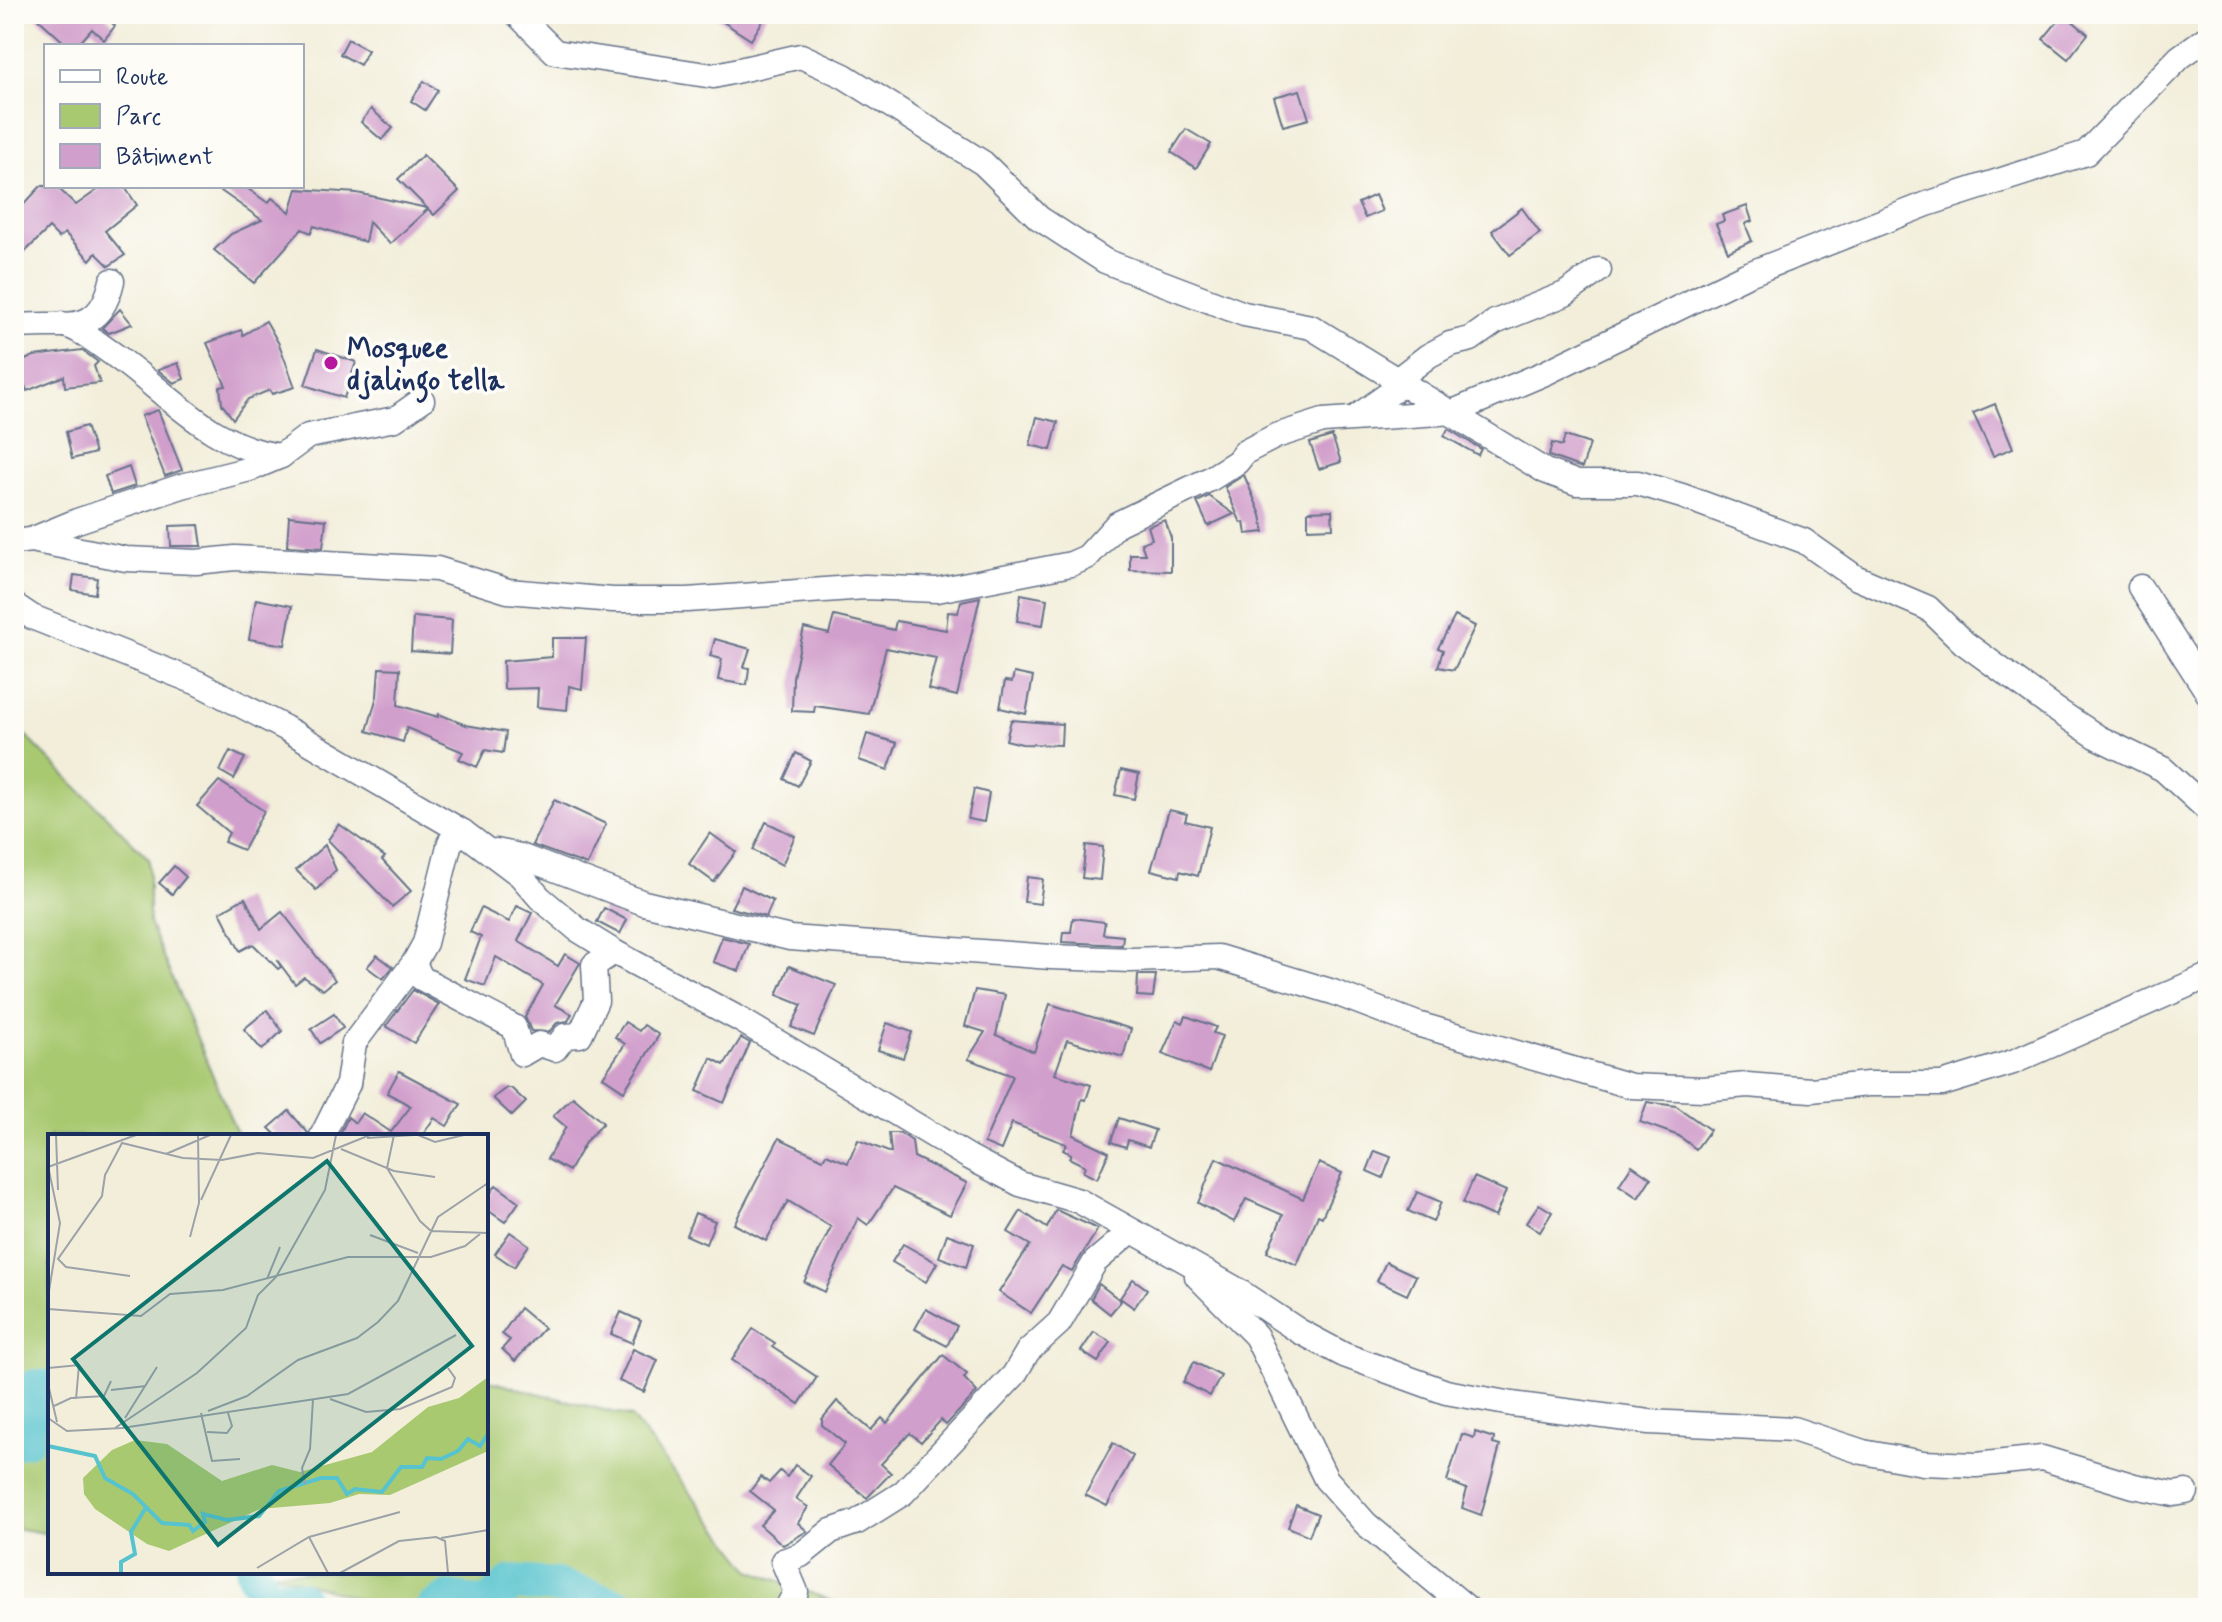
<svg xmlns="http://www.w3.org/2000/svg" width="2222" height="1622" viewBox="0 0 2222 1622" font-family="Mynerve,sans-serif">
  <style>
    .green { fill: #a9c971; stroke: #627c68; stroke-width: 2 }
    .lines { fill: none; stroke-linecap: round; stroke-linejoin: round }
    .river { stroke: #56c3ce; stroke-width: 36 }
    .building { fill: #d19fcc }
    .street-casing { stroke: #667289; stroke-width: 27 }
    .street { stroke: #fff; stroke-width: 24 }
    .poi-dot { fill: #b5179e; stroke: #fdfcf7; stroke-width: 3 }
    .labels { text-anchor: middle; stroke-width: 7; stroke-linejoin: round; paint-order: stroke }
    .poi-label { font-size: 28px; font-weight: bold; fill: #1b2f5e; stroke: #fdfcf7; text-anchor: start }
    .inset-river { fill: none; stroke: #56c3ce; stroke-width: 4 }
    .inset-road { fill: none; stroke: #9ca2a8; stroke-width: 2 }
    .view { fill: #0f766e; fill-opacity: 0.15; stroke: #0f766e; stroke-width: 4 }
    .inset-edge { fill: none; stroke: #1b2f5e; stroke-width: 4 }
  </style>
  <rect width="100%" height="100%" fill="#fdfcf7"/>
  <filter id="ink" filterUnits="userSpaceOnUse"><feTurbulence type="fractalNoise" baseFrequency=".0125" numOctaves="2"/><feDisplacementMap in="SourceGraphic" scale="16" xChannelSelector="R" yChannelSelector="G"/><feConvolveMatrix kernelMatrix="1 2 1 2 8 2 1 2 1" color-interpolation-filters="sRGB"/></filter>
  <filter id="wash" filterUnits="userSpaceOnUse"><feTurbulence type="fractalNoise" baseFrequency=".006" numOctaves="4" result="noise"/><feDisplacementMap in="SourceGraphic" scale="32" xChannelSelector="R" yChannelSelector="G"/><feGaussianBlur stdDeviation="1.8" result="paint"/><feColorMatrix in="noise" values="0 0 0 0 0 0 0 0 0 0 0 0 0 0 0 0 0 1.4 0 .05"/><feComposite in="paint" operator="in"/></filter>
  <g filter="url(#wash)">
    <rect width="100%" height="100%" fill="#f2eeda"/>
    <g class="green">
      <path d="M14 724 149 859V923L238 1136H50V1534L14 1528Z"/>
      <path d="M486 1380 631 1417 751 1570 850 1608H389L269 1572H486Z"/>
    </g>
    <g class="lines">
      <g class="river">
        <path d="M14 1441 26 1439 31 1408 29 1393 36 1387 50 1389"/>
        <path d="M253 1572 266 1594 300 1599 306 1608"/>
        <path d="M434 1608 449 1599 486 1605 512 1583 556 1586 623 1608"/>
      </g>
    </g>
    <g id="blocks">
      <g class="building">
        <path d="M33 14H104L115 26 104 40 92 29 77 46H68Z"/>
        <path d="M711 14H767L751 40Z"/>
        <path d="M2064 14 2088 34 2068 59 2043 39Z"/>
        <path d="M348 39 368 50 360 65 340 54Z"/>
        <path d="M424 81 438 90 425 110 411 101Z"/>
        <path d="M1300 90 1309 119 1283 126 1274 97Z"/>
        <path d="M371 109 393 128 382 140 361 122Z"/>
        <path d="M1186 129 1211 144 1196 168 1171 152Z"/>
        <path d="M423 155 459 191 434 215 428 209 390 244 369 222 365 242 314 226 311 233 302 229 254 283 214 250 231 234 262 220 214 186H244L268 203 272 198 290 212 297 189 357 193 427 208 398 179Z"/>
        <path d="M41 186H56L76 205 103 186H124L137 205 105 231 125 255 109 266 96 253 90 260 65 233 59 238 49 228 25 252 14 241V215Z"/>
        <path d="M1375 195 1382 211 1365 218 1358 203Z"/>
        <path d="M1747 206 1752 221 1745 224 1752 241 1728 252 1716 224 1724 221 1722 215Z"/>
        <path d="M1522 208 1540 233 1510 255 1492 231Z"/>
        <path d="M120 309 132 324 109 333 102 328Z"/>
        <path d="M266 321 279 344 295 387 272 394 270 390 248 399 233 419 222 404 220 387 226 386 207 343 241 330 243 335Z"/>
        <path d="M317 349 356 362 344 398 305 385Z"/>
        <path d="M82 350 98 362 94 366 100 383 65 387 64 376 27 391 16 364 34 356Z"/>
        <path d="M178 363 184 379 174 383 158 370Z"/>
        <path d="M1995 404 2013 448 1993 456 1973 413Z"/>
        <path d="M158 410 182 470 165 476 141 416Z"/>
        <path d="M1037 417 1058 422 1051 450 1030 445Z"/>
        <path d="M86 426 95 453 72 459 66 432Z"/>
        <path d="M1448 429 1481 449 1478 455 1444 436Z"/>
        <path d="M1332 436 1341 462 1319 469 1310 443Z"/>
        <path d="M1565 436 1590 444 1582 468 1549 456 1552 443 1562 446Z"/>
        <path d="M129 467 135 486 111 494 105 476Z"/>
        <path d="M1244 475 1261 515 1264 532 1246 534 1244 522 1241 523 1225 487Z"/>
        <path d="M1209 496 1234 514 1208 526 1197 502Z"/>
        <path d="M1332 510 1333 528 1308 529V511Z"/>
        <path d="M289 516 326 520 323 548 287 546Z"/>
        <path d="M1165 520 1171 538V571L1130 570V554H1145L1141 543 1152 539 1148 526Z"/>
        <path d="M199 525 202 546H171L170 526Z"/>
        <path d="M74 575 97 578 95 594 72 590Z"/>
        <path d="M1021 594 1047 599 1043 625 1017 621Z"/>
        <path d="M980 597 957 696 928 689 936 658 886 648 869 714 815 706 814 712 792 711 793 677 804 628 829 634 834 616 894 630 896 621 946 630 948 612 958 613 961 601Z"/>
        <path d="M256 599 292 606 285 645 249 639Z"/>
        <path d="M1455 616 1475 626 1454 670 1438 667 1443 650 1438 648Z"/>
        <path d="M413 617 452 620 450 654 411 651Z"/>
        <path d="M552 638H586L582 689 569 686 567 710 537 707 538 688 504 689 503 661 552 657Z"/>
        <path d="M715 639 750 649 744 667 749 668 747 685 718 680 722 659 710 656Z"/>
        <path d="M379 668 400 669 398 705 438 717 439 714 466 725 506 732 503 753 485 750 477 767 459 759 463 752 407 728 403 742 367 731 377 696Z"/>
        <path d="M1014 673 1033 677 1026 714 1000 708 1005 681 1012 682Z"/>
        <path d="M1011 720 1062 724 1061 745 1022 744 1006 740Z"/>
        <path d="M867 734 897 743 888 770 859 760Z"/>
        <path d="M230 751 245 758 234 779 220 771Z"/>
        <path d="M796 753 811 761 798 786 784 779Z"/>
        <path d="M1121 770 1139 774 1134 799 1115 795Z"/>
        <path d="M219 781 264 811 243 850 224 842 229 833 197 806Z"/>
        <path d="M974 789 989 793 984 822 968 819Z"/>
        <path d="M554 800 606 824 587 865 532 845Z"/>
        <path d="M1169 810 1187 814 1185 821 1210 827 1198 876 1180 871 1179 877 1151 870Z"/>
        <path d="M766 822 795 836 782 865 753 850Z"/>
        <path d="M339 824 385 857 382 860 411 891 392 907 328 840Z"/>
        <path d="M710 833 736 852 714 882 689 864Z"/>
        <path d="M325 845 336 870 316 890 296 870Z"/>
        <path d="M1086 845 1103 847 1100 880 1082 878Z"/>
        <path d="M174 866 186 877 172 894 159 883Z"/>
        <path d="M1027 877 1043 879 1040 904 1024 902Z"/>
        <path d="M742 886 773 901 766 917 731 908Z"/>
        <path d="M245 898 261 929 282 912 335 980 323 990 304 977 295 984 277 960 281 967 278 969 253 944 240 951 220 912Z"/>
        <path d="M517 906 532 913 518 941 558 966 565 954 580 963 555 1005 572 1014 568 1021 557 1023 549 1032 531 1031 525 1017 543 985 496 957 485 986 465 979 481 937 470 932 481 908 509 922Z"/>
        <path d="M604 908 627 920 620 934 597 922Z"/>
        <path d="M1073 918 1105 922 1103 934 1123 936 1122 945 1062 942 1063 932H1071Z"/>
        <path d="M722 937 749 944 739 971 713 962Z"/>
        <path d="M377 955 393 967 383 979 367 967Z"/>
        <path d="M789 966 836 985 814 1036 791 1027 802 1005 777 995Z"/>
        <path d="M1138 975H1156L1153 997 1137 996Z"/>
        <path d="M413 990 439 1004 414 1043 386 1026Z"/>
        <path d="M975 990 1005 995 996 1035 1034 1052 1050 1004 1131 1029 1123 1057 1067 1040 1055 1074 1091 1085 1086 1100 1082 1099 1073 1135 1109 1152 1097 1179 1083 1172 1085 1166 1069 1158 1071 1154 1063 1150 1066 1144 1012 1123 1001 1150 984 1143 1013 1076 968 1059 985 1032 965 1026Z"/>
        <path d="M267 1010 282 1031 262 1050 244 1029Z"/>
        <path d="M334 1014 343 1028 320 1043 311 1029Z"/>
        <path d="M1186 1016 1216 1027 1213 1033 1222 1036 1209 1072 1162 1054 1177 1020 1183 1023Z"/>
        <path d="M625 1022 639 1031 644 1025 659 1035 624 1091 603 1077 625 1044 615 1037Z"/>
        <path d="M887 1023 912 1032 903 1058 878 1050Z"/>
        <path d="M741 1038 750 1043 724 1103 697 1091 711 1058 724 1065Z"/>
        <path d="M399 1071 461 1104 447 1126 434 1118 422 1136H339L348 1117 355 1123 362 1113 391 1132 411 1106 387 1093Z"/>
        <path d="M506 1088H511L526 1102 512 1116 493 1098Z"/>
        <path d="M573 1097 603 1123 586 1141 569 1171 547 1159 566 1127 553 1116Z"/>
        <path d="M1647 1102 1676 1106 1710 1130 1696 1149 1679 1136 1640 1122Z"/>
        <path d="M289 1111 308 1133 307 1136H277L269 1128Z"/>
        <path d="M1119 1118 1155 1130 1149 1147 1128 1140 1126 1147 1111 1142Z"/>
        <path d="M889 1133H900L912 1141 914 1157 967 1183 950 1215 893 1188 868 1225 858 1218 825 1292 804 1282 831 1227 788 1201 766 1241 734 1224 779 1138 823 1159 826 1154 848 1163 858 1140 891 1153Z"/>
        <path d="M1375 1151 1391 1157 1383 1178 1367 1171Z"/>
        <path d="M1216 1158 1303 1199 1319 1163 1342 1173 1322 1217 1318 1215 1297 1265 1267 1252 1283 1215 1246 1199 1234 1222 1198 1203Z"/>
        <path d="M1632 1165 1651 1178 1638 1198 1619 1185Z"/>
        <path d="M1474 1177 1506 1191 1495 1217 1463 1203Z"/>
        <path d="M496 1185 519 1202 505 1222 486 1209V1200Z"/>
        <path d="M1417 1192 1441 1202 1433 1222 1408 1211Z"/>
        <path d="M1539 1204 1552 1212 1540 1232 1526 1223Z"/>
        <path d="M1056 1210 1098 1229 1072 1271 1062 1266 1031 1313 999 1292 1030 1245 1008 1232 1021 1211 1047 1228Z"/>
        <path d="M695 1213 715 1221 706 1244 686 1235Z"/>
        <path d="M510 1232 529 1245 514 1267 495 1254Z"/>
        <path d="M947 1234 974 1244 966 1267 939 1257Z"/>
        <path d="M903 1244 937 1263 926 1282 892 1262Z"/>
        <path d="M1386 1262 1416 1276 1407 1295 1377 1281Z"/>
        <path d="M1133 1279 1147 1289 1134 1308 1120 1298Z"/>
        <path d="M1099 1284 1121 1301 1110 1314 1091 1299Z"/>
        <path d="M520 1308 544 1328 515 1361 502 1349 510 1340 502 1334Z"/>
        <path d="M926 1309 957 1326 947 1346 915 1329Z"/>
        <path d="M621 1312 641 1321 632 1343 611 1334Z"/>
        <path d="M753 1329 775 1343 772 1347 817 1377 799 1404 732 1360Z"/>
        <path d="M1094 1332 1111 1342 1098 1362 1081 1351Z"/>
        <path d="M633 1349 658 1360 644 1392 619 1381Z"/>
        <path d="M943 1355 967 1374 964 1378 977 1392 946 1425 941 1420 921 1442 910 1433 881 1464 891 1473 867 1498 828 1465 845 1444 822 1425V1419L837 1401 871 1430 882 1418 887 1423Z"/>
        <path d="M1194 1362 1221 1376 1210 1396 1183 1382Z"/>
        <path d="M1475 1432 1494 1438 1493 1444 1500 1446 1481 1515 1462 1508 1467 1489 1447 1481 1462 1434 1474 1438Z"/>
        <path d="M1113 1443 1133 1456 1107 1506 1085 1495Z"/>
        <path d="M795 1465 811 1476 796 1499 808 1507 798 1523 807 1531 783 1545 760 1525 774 1510 750 1491 761 1477 769 1483 780 1471 787 1477Z"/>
        <path d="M1296 1505 1318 1514 1309 1536 1288 1527Z"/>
      </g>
    </g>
  </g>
  <g filter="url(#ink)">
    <use href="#blocks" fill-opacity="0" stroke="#667289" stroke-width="2"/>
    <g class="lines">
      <g class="street-casing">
        <g id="street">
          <path d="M517 14 555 52 713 76 801 56 844 76 983 163 1039 218 1105 261 1244 314 1311 327 1545 471 1577 483H1638L1682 496 1804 541 1855 577 1928 608 1963 642 2055 709 2099 738 2163 769 2208 810"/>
          <path d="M62 324C83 330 92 340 110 352 166 390 208 447 281 456"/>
          <path d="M14 327C61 319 98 342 112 281"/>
          <path d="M1358 416 1393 391 1397 380 1428 356 1450 344 1471 339 1495 322 1565 294 1599 270"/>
          <path d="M31 540 77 521 182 486 250 469 281 456 308 436 395 419 422 400"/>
          <path d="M14 542 31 540 126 559 196 562 235 558 437 569 508 591 613 600H687L865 587 937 590 1071 564 1087 557 1117 524 1210 479 1237 462 1245 452 1276 436 1323 421 1453 412 1545 373 1746 275 1927 204 2086 153 2180 57 2208 37"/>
          <path d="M2140 587 2208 693"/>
          <path d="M14 605 32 617 198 683 285 728 463 832 520 875 540 898 577 929 614 952 739 1019 969 1157 1020 1184 1079 1201 1234 1288 1299 1331 1344 1355 1446 1392 1512 1404 1649 1422 1793 1429 1863 1452 1923 1463 1976 1465 2042 1458 2134 1486 2174 1494 2186 1492"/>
          <path d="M496 851 520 856 644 903 790 938 1051 957 1131 960 1218 957 1333 992 1417 1024 1631 1086 1703 1089 1747 1085 1811 1090 1868 1084H1942L2013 1062 2208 976"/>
          <path d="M414 963 421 978 514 1027 522 1054 539 1044 555 1049 565 1036 580 1035 596 1001 594 965 614 952"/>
          <path d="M322 1136 348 1084 354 1043 414 963 425 943 450 842 463 832"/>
          <path d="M1197 1276 1256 1336 1326 1479 1366 1524 1467 1608"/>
          <path d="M787 1608 796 1592 783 1561 801 1555 831 1531 857 1522 903 1493 1014 1375 1028 1351 1059 1323 1095 1262 1130 1232"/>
        </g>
      </g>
      <use href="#street" class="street"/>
    </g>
  </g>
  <circle class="poi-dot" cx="331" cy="363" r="8"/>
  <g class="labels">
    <g class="poi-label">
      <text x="347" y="357">Mosquee<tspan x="347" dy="32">djalingo tella</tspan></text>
    </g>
  </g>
  <g transform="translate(48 1134)">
    <rect width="440" height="440" fill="#f2eeda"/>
    <path d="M440 243V317L342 361 311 360 282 369 212 375 121 417 99 410 47 375 36 360 35 344 64 316 87 306 119 310 174 347 224 331 252 338 324 318 380 273 411 264Z" fill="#a9c971"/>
    <path class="inset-river" d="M0 312 47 322 57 344 85 360 114 389 141 391 145 397 157 388 155 380 179 386 211 382 231 357 273 344H289L299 360 307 355 334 358 353 333H374L379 324 393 325 410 317 420 305 432 312 440 300M73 439V428L87 420 83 398 97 375"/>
    <path class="inset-road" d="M8 1 10 56M346 1 339 34 372 87 383 97 440 99M370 1 387 8 416 1M319 4 366 1M293 15 346 37 387 43M118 20 162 1M0 32 12 89 0 163M0 33 88 1M153 66 183 1M322 101 370 119M142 103 151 69 150 1M82 142 18 133 10 125 54 62 57 41 74 9 135 24 174 26 210 19 265 24 322 1M219 145 232 113M0 175 93 182 122 160 175 156 300 123H383L417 112 432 100M0 234 31 231 28 265M0 250 9 288M63 256 98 252M282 265 318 278 352 275 404 253 407 244 400 234M6 272 23 264 56 262 63 247M160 277 199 262 250 226 309 204 330 188 350 167 390 83 440 49M153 279 164 327 192 325M0 284 19 297 74 294 300 260 408 201M77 284 109 233M67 294 149 239 198 194 210 161 228 143 277 56 288 1M159 298 179 299 184 292 180 279M257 350 254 334 262 315 265 265M261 403 280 439M393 404 440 396M209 434 261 403 352 378M292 439 351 407 388 403 397 407 400 439"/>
    <path class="view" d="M279 27 424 212 170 411 25 225Z"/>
    <rect width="440" height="440" class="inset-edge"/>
  </g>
  <rect width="2222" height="1622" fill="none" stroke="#fdfcf7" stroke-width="48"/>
  <rect x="44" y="44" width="260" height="144" fill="#fdfcf7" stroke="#a3aaba" stroke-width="2"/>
  <rect x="60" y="70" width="40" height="12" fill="#ffffff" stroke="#a3aaba" stroke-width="2"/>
  <text x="116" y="84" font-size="24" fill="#1b2f5e">Route</text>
  <rect x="60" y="104" width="40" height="24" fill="#a9c971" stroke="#a3aaba" stroke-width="2"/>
  <text x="116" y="124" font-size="24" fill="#1b2f5e">Parc</text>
  <rect x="60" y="144" width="40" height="24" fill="#d19fcc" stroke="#a3aaba" stroke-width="2"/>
  <text x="116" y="164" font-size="24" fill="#1b2f5e">Bâtiment</text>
</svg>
